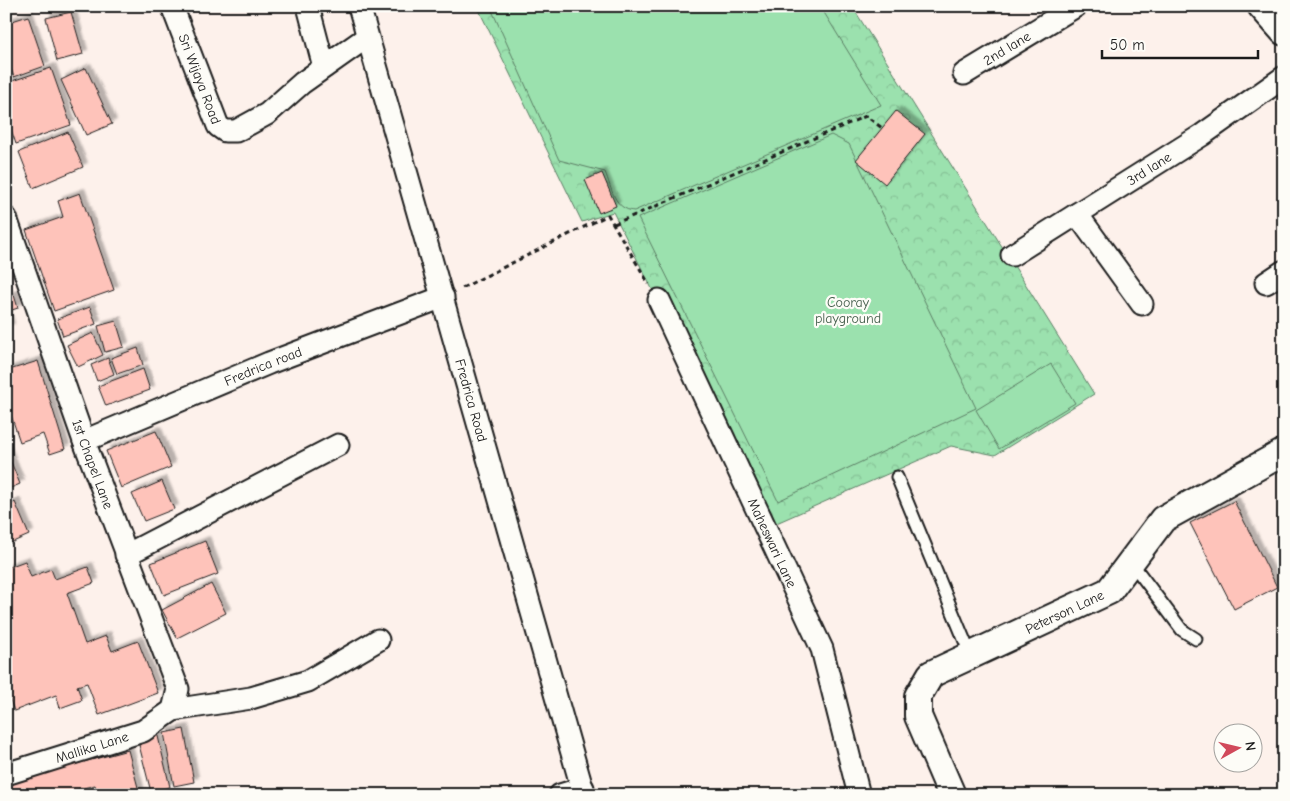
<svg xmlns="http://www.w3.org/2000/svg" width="1290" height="801" viewBox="0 0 1290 801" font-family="'Comic Neue',sans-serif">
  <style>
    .park { fill: url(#park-crowns); stroke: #5c7e65 }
    .pitch { fill: #9be1ae; stroke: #5c7e65 }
    .building { fill: #fec3ba; stroke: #1c1c1c; filter: url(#shadow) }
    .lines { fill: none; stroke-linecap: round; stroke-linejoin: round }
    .service-casing { stroke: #1c1c1c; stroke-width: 15 }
    .minor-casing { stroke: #1c1c1c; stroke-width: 25 }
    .tertiary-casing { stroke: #1c1c1c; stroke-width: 30 }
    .path { stroke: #1c1c1c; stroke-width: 3; stroke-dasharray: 5 4; stroke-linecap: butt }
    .service { stroke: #fdfcf7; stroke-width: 11 }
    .minor { stroke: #fdfcf7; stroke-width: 21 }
    .tertiary { stroke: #fdfcf7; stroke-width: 26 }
    .labels { text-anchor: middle; stroke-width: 4.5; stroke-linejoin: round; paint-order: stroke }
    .street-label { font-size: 14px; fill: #1c1c1c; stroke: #fdfcf7 }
    .park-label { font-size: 14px; fill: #48614f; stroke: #fdfcf7 }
  </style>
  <defs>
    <pattern id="park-crowns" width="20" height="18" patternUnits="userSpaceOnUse" patternTransform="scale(1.25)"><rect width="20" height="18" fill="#9be1ae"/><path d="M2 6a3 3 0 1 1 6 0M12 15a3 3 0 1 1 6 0" fill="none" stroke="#85c095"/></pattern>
    <filter id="shadow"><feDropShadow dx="4.5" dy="-4.5" stdDeviation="1" flood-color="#0004"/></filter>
  </defs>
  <rect width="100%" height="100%" fill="#fdf1eb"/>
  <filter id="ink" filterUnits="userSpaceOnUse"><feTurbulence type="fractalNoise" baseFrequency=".02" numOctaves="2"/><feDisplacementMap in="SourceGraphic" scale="10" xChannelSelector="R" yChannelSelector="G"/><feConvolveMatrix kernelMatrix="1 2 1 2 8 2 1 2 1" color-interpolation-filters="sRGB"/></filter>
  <g filter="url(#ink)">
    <path class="park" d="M477 6H852L1094 394 995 455 951 446 772 525 613 212 582 222Z"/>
    <g class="pitch">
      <path d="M490 6H820L881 105 634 211C614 209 612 189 605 172L559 160Z"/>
      <path d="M831 135 849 144 976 408 778 501 638 218Z"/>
      <path d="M1051 364 1075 403 999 449 976 410Z"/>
    </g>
    <g class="building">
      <path d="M6 6H19L6 11Z"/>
      <path d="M71 12 83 54 57 61 46 18Z"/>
      <path d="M28 16 45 66 14 77 6 56V23Z"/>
      <path d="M51 68 71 125 16 144 6 115V83Z"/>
      <path d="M86 68 112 124 86 135 61 80Z"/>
      <path d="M896 111 925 134 885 184 856 160Z"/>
      <path d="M68 132 83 167 33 188 19 152Z"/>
      <path d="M602 173 616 206 599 213 585 180Z"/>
      <path d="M80 193 114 290 54 311 26 230 63 217 58 201Z"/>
      <path d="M14 295 18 308 6 312V297Z"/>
      <path d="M90 307 96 324 63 336 57 319Z"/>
      <path d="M6 313 10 328 6 329Z"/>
      <path d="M116 321 124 347 105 352 98 326Z"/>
      <path d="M93 333 103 355 78 367 67 345Z"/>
      <path d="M138 348 143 365 117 374 111 358Z"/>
      <path d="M108 358 114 374 97 381 91 365Z"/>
      <path d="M38 361 65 449 50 454 43 434 20 442 6 400V371Z"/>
      <path d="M143 369 150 390 106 406 98 386Z"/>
      <path d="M156 431 171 467 121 488 106 451Z"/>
      <path d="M6 450 20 484 6 490Z"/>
      <path d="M162 481 174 509 144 521 132 494Z"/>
      <path d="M1234 501 1277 587 1234 609 1190 523Z"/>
      <path d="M15 502 29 535 6 545V507Z"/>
      <path d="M205 541 218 574 164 595 151 563Z"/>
      <path d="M25 561 31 577 51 569 55 579 88 567 94 583 67 593 85 644 106 636 112 651 138 641 158 693 99 715 87 683 77 686 82 700 60 708 56 695 14 711 6 689V568Z"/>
      <path d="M211 584 226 613 177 638 162 610Z"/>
      <path d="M184 729 194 782 174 786 164 733Z"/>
      <path d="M157 732 170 787 151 792 137 737Z"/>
      <path d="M128 750 140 795H98L95 785 57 795H6V783Z"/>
    </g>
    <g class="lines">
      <g class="service-casing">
        <g id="service">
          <path d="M897 477 971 656"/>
          <path d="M1131 562 1182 630 1196 639"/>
        </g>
      </g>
      <g class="minor-casing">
        <g id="minor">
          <path id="s1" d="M172 6 218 126 225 131H236L267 114 302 83 367 37"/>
          <path d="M308 6 324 67"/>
          <path id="s2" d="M359 6 584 795"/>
          <path id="s3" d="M964 74 1076 6"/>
          <path d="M1077 214 1142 304"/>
          <path id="s4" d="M6 218 84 441 178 689 173 710"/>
          <path id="s5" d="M1012 255 1202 135 1284 77"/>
          <path d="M1266 283 1284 271"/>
          <path id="s6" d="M659 300 822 649 859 795"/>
          <path id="s7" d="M84 441 269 363 443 297"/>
          <path d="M126 555 338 445"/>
          <path id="s8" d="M6 774 143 731 173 710 251 698 308 681 378 640"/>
          <path d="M560 795 583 788"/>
        </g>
      </g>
      <g class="tertiary-casing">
        <g id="tertiary">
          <path d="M1261 6 1284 32"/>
          <path id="s9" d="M952 795 918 716V696L931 674 1109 591 1163 519 1284 452"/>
        </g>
      </g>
      <g class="path">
        <path d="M614 224 866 116 882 128"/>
        <path d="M462 288 608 215 649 284"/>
      </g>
      <use href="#service" class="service"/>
      <use href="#minor" class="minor"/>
      <use href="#tertiary" class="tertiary"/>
    </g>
  </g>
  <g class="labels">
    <g class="street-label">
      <text dy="5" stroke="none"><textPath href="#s3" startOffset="50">2nd lane</textPath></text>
      <text dy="5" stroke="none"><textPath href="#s1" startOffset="78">Sri Wijaya Road</textPath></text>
      <text dy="5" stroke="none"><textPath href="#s5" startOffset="162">3rd lane</textPath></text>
      <text dy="5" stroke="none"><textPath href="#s7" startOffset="194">Fredrica road</textPath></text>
      <text dy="5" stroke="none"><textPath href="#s2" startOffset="410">Fredrica Road</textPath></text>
      <text dy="5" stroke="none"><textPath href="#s4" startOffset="261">1st Chapel Lane</textPath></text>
      <text dy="5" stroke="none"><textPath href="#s6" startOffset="268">Maheswari Lane</textPath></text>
      <text dy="5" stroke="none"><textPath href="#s9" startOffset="279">Peterson Lane</textPath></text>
      <text dy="5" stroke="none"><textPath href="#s8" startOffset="90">Mallika Lane</textPath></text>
    </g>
    <g class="park-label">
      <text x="848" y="307">Cooray<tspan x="848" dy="16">playground</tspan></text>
    </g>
  </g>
  <rect width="1290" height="801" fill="none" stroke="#fdfcf7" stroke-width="25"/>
  <rect x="12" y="12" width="1265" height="776" fill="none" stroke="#1c1c1c" stroke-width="2" filter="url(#ink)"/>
  <g transform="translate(1238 748) rotate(82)"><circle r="24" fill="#fdfcf7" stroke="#a3a29f"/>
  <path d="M0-4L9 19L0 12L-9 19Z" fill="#d1495b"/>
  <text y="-8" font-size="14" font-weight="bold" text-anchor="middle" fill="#1c1c1c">N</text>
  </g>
  <path d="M1102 50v8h156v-8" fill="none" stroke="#1c1c1c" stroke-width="2.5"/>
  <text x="1110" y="50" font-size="15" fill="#1c1c1c" stroke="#fdfcf7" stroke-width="4" paint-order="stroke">50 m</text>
</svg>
